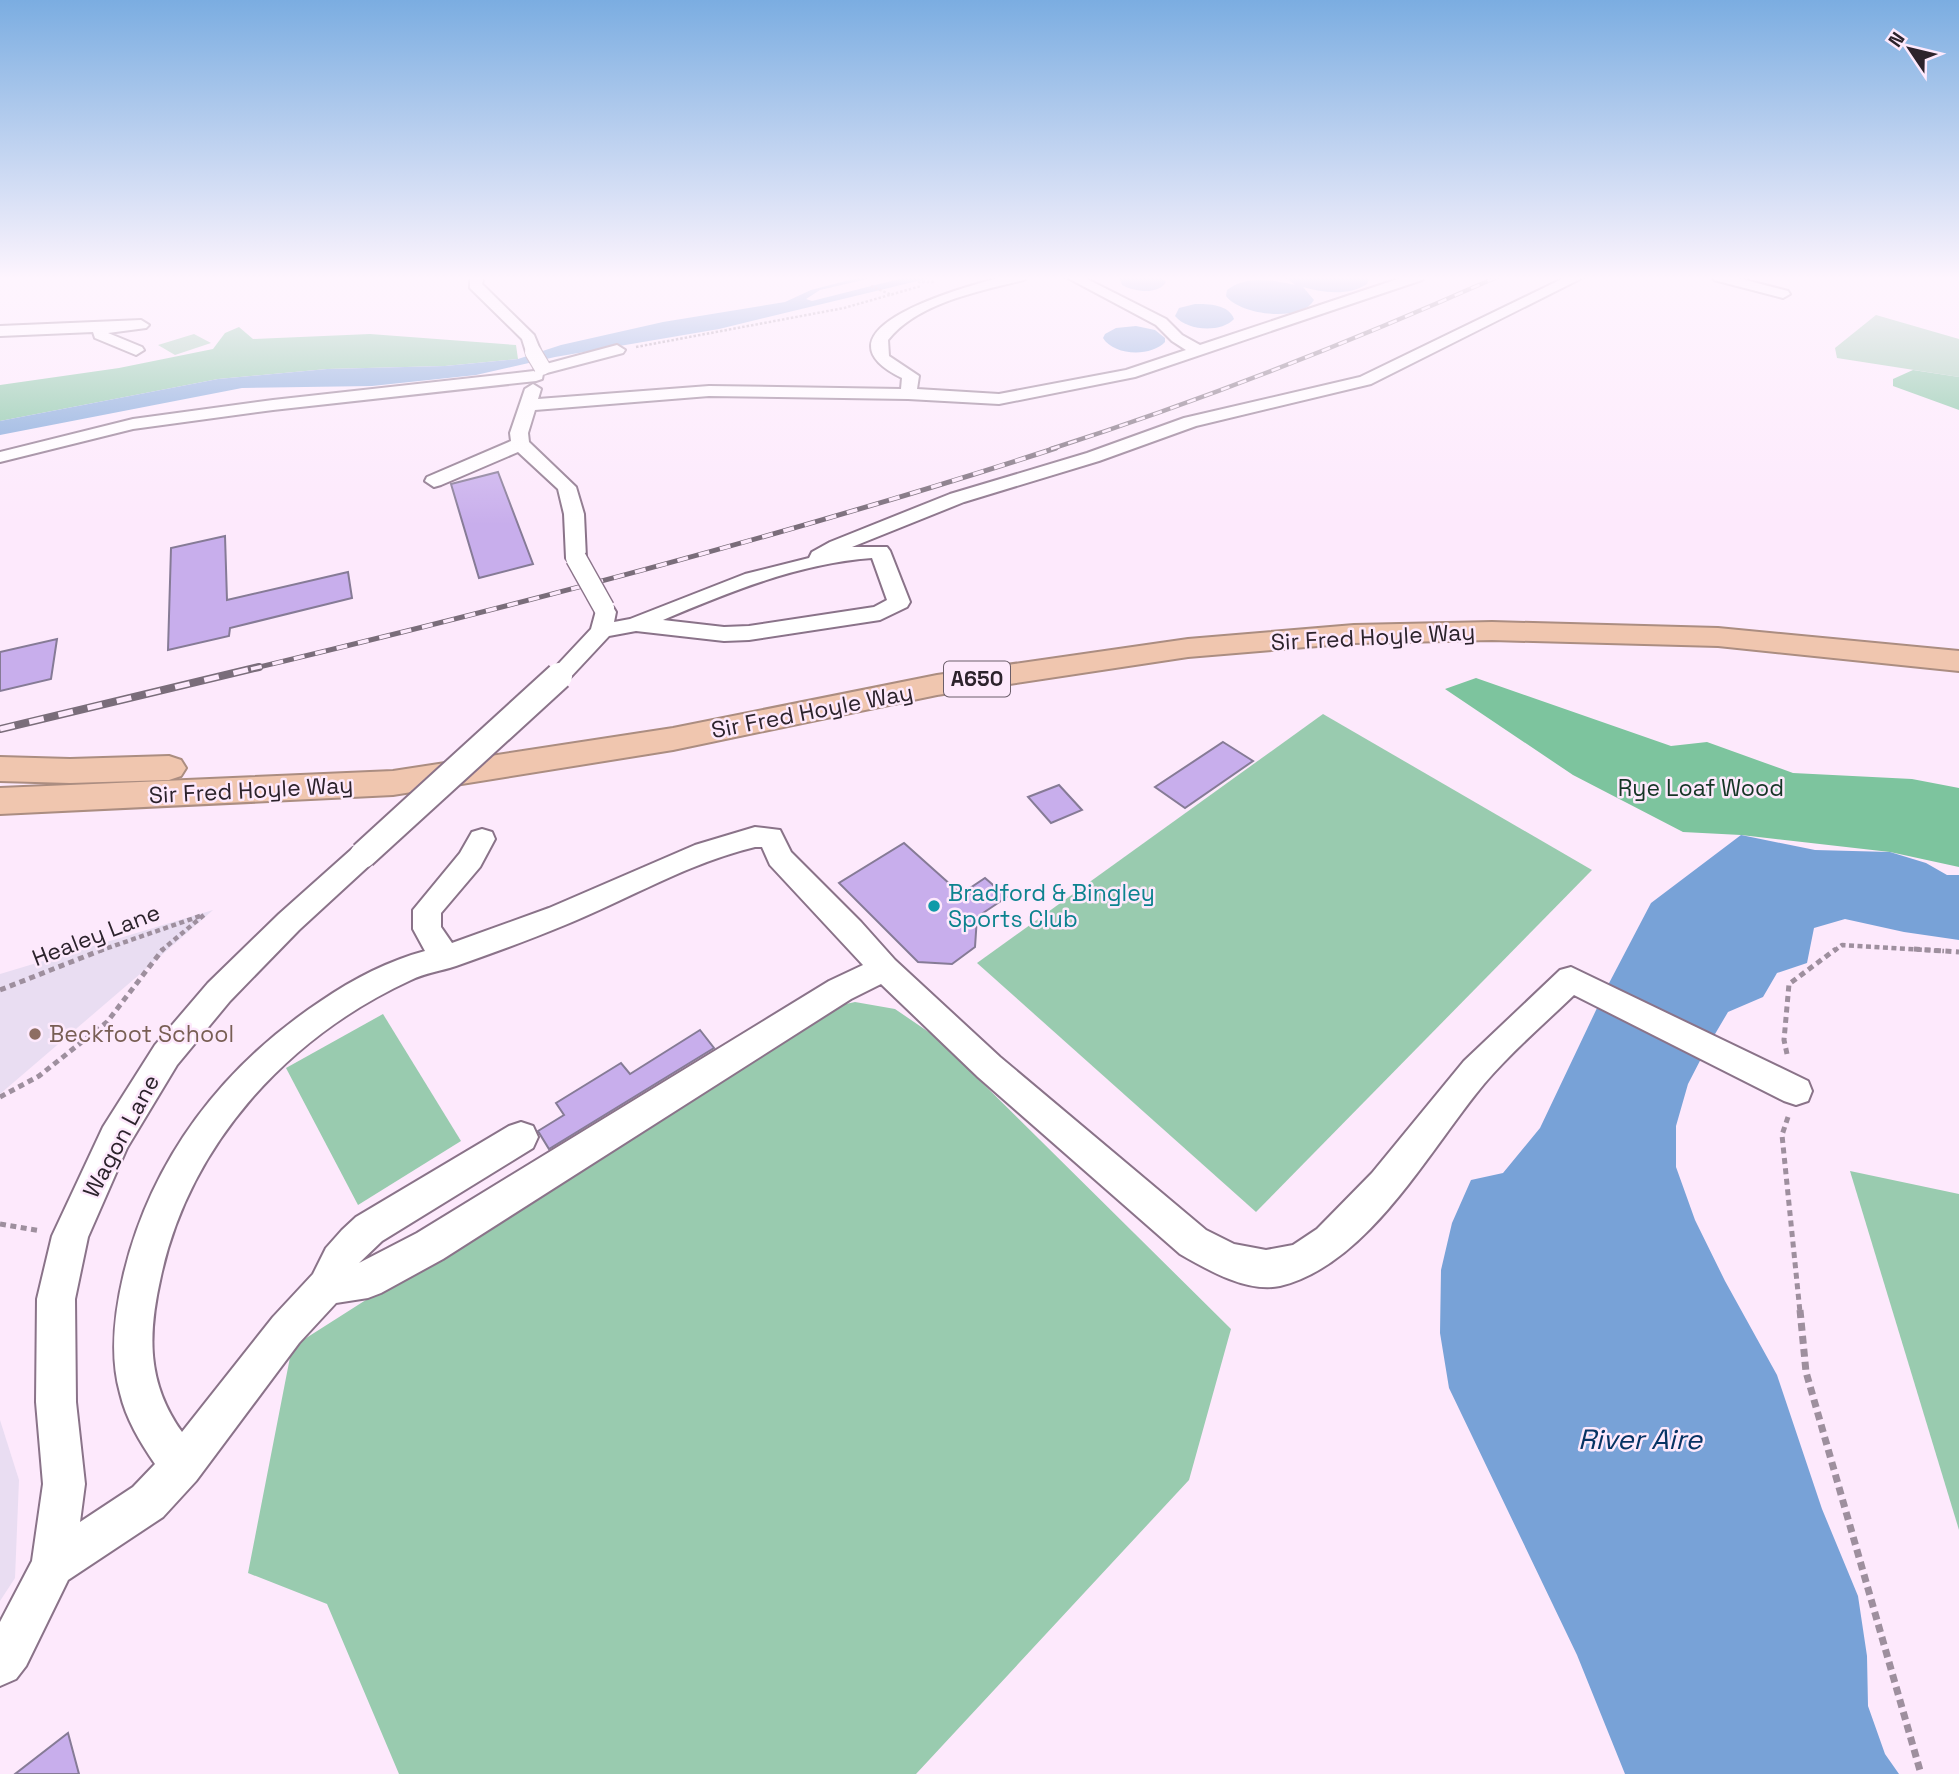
<svg xmlns="http://www.w3.org/2000/svg" width="1959" height="1774" viewBox="0 0 1959 1774" font-family="'Space Grotesk',sans-serif">
  <style>
    .education { fill: #e9ddf2 }
    .green { fill: #99cbaf }
    .forest { fill: #7dc49e }
    .water { fill: #78a2d7 }
    .building { fill: #c8aeec; stroke: #867b96; stroke-width: 2 }
    .lines { fill: none; stroke-linecap: round; stroke-linejoin: round }
    .minor-casing { stroke: #8a7389; stroke-width: 4 }
    .highway-casing { stroke: #ab8d81; stroke-width: 4 }
    .path-far3 { stroke: #9e8f9e; stroke-width: 2.5; stroke-dasharray: 2.5 2; stroke-linecap: butt }
    .path-far2 { stroke: #9e8f9e; stroke-width: 4.5; stroke-dasharray: 5 3.5; stroke-linecap: butt }
    .path-far1 { stroke: #9e8f9e; stroke-width: 5; stroke-dasharray: 6 4.5; stroke-linecap: butt }
    .path { stroke: #9e8f9e; stroke-width: 7; stroke-dasharray: 8 5; stroke-linecap: butt }
    .minor { fill: #fff; fill-rule: evenodd }
    .highway { fill: #f0c6af; fill-rule: evenodd }
    .rail-far2-casing { stroke: #7a6d7a; stroke-width: 4.5 }
    .rail-far1-casing { stroke: #7a6d7a; stroke-width: 5 }
    .rail-casing { stroke: #7a6d7a; stroke-width: 8 }
    .rail-far2 { stroke: #fde9fc; stroke-width: 2.5; stroke-dasharray: 9; stroke-linecap: butt }
    .rail-far1 { stroke: #fde9fc; stroke-width: 3.5; stroke-dasharray: 11; stroke-linecap: butt }
    .rail { stroke: #fde9fc; stroke-width: 5; stroke-dasharray: 15; stroke-linecap: butt }
    .minor-bridge-far2-casing { stroke: #8a7389; stroke-width: 18; stroke-linecap: butt }
    .minor-bridge-far1-casing { stroke: #8a7389; stroke-width: 23; stroke-linecap: butt }
    .minor-bridge-casing { stroke: #8a7389; stroke-width: 30; stroke-linecap: butt }
    .minor-bridge-far2 { stroke: #fff; stroke-width: 16 }
    .minor-bridge-far1 { stroke: #fff; stroke-width: 20 }
    .minor-bridge { stroke: #fff; stroke-width: 26 }
    .culture-dot { fill: #0f9aa8; stroke: #fde9fc; stroke-width: 2.5 }
    .education-dot { fill: #8d6e63; stroke: #fde9fc; stroke-width: 2.5 }
    .labels { text-anchor: middle; stroke-width: 5; stroke-linejoin: round; paint-order: stroke }
    .shield { fill: #fde9fc; stroke: #6b5e6a; stroke-width: 2 }
    .shield-label { font-size: 21px; font-weight: bold; fill: #2c232c }
    .street-label { font-size: 23px; fill: #2c232c; stroke: #fde9fc }
    .park-label { font-size: 23px; fill: #153525; stroke: #fde9fc }
    .culture-label { font-size: 23px; fill: #0d838f; stroke: #fde9fc; text-anchor: start }
    .education-label { font-size: 23px; fill: #785e54; stroke: #fde9fc; text-anchor: start }
    .near-water-label { font-size: 28px; font-style: italic; fill: #063363; stroke: #fde9fc }
  </style>
  <rect width="100%" height="100%" fill="#fde9fc"/>
  <g class="education">
    <path d="M213 910 140 974 0 1094V974Z"/>
    <path d="M0 1420 19 1480 15 1578 0 1601Z"/>
  </g>
  <g class="green">
    <path d="M1876 315 1959 339V377L1837 358 1835 348Z"/>
    <path d="M194 334 211 343 175 355 158 345Z"/>
    <path d="M1323 714 1592 870 1256 1212 977 963Z"/>
    <path d="M855 1002 895 1009 936 1037 1231 1329 1189 1480 916 1774H399L327 1604 248 1573 292 1347 823 1009Z"/>
    <path d="M383 1014 461 1141 358 1205 286 1068Z"/>
    <path d="M1850 1171 1959 1194V1530Z"/>
  </g>
  <g class="forest">
    <path d="M239 327 253 339 370 334 516 345 518 359 445 366 327 369 218 379 0 421V385L119 368 213 349 225 333Z"/>
    <path d="M1913 370 1959 377V410L1893 386V379Z"/>
    <path d="M1476 678 1671 746 1707 742 1793 773 1912 779 1959 788V867L1890 852 1741 835 1683 832 1573 775 1445 689Z"/>
  </g>
  <g class="water">
    <path d="M861 277H876L820 290 806 299 812 301 907 277H934L719 329 555 357 476 375 372 386 242 388 0 435V421L218 379 327 369 445 366 518 359 561 345 663 322 785 302 811 290Z"/>
    <path d="M1123 277H1161L1166 282C1158 295 1135 292 1122 285L1120 279Z"/>
    <path d="M1285 277H1368L1369 280 1367 284C1349 296 1323 293 1303 287L1314 300C1301 323 1240 315 1226 296L1227 290C1246 275 1273 280 1295 285Z"/>
    <path d="M1195 304C1209 304 1228 304 1234 319 1221 333 1187 331 1175 316L1179 308Z"/>
    <path d="M1136 326 1155 330 1165 338V342C1151 357 1114 356 1103 338L1105 334 1116 328Z"/>
    <path d="M1741 835 1815 850 1890 852 1926 863 1947 875H1959V940L1904 932 1845 919 1814 928 1807 963 1777 973 1763 997 1728 1012 1705 1051 1688 1084 1676 1126V1167L1695 1220 1725 1281 1777 1375 1822 1509 1858 1596 1867 1656 1868 1706 1885 1754 1899 1774H1625L1577 1655 1449 1388 1440 1333 1441 1270 1452 1223 1471 1180 1503 1173 1540 1128 1607 987 1651 903Z"/>
  </g>
  <g class="building">
    <path d="M498 472 533 564 479 578 451 484Z"/>
    <path d="M225 536 227 600 348 572 352 598 230 628 229 636 168 650 171 548Z"/>
    <path d="M57 639 51 679 0 691V652Z"/>
    <path d="M1223 742 1253 761 1185 808 1155 787Z"/>
    <path d="M1059 785 1082 810 1051 823 1028 797Z"/>
    <path d="M904 843 961 894 985 878 1007 897 977 917 975 947 952 964 918 962 839 883Z"/>
    <path d="M700 1030 714 1048 549 1149 538 1131 564 1115 556 1103 621 1063 630 1074Z"/>
    <path d="M68 1733 79 1774H15Z"/>
  </g>
  <g class="lines">
    <g class="minor-casing">
      <g id="minor">
        <path d="M470 277H484L482 284 534 335 541 352 539 355H527L522 339 470 288Z"/>
        <path d="M1003 277H1026L1024 280C979 291 917 303 888 340L889 356 919 376 917 389 999 394 1126 370 1186 350 1172 341 1156 325 1066 277H1083L1166 319 1182 335 1200 345 1404 277H1424L1422 280 1135 377 999 404 908 399 709 396 535 410 528 433 529 442 576 487 584 514 586 558 583 562H569L566 558 564 514 558 489 518 452 441 485 434 487 425 481 427 477 511 441 510 433 525 389 533 384 541 389 538 399 709 386 901 389 902 378C804 330 967 286 1003 277Z"/>
        <path d="M1566 277H1584L1371 384 1196 426 1099 461 964 502 852 547H887L890 551 910 602 907 607 880 620 749 640 724 641 636 631 609 636 567 681 559 683 551 681 547 676 591 629 597 607H613L616 612 614 622 630 619 745 574 809 558 812 552 830 542 950 494 1087 453 1184 418 1360 377ZM872 558 887 600 874 607 749 626 724 627 663 620C729 592 800 563 872 558Z"/>
        <path d="M1712 277H1734L1788 291 1790 294 1783 298 1714 280Z"/>
        <path d="M141 320 149 325 146 328 108 333 142 347 144 350 136 355 95 338 93 332 0 336V326Z"/>
        <path d="M617 345 625 350 623 353 543 374 542 379 536 381 273 410 133 429 0 462V452L133 419 273 400 534 371 535 367Z"/>
        <path d="M755 827 780 830 791 852 861 922 895 960 1000 1057 1206 1230 1234 1244 1266 1250 1293 1245 1317 1229 1372 1173 1464 1061 1560 970 1571 967 1808 1081 1812 1091 1808 1101 1796 1105 1784 1101 1574 995C1544 1024 1511 1052 1484 1084 1429 1150 1368 1265 1280 1286 1247 1293 1208 1270 1180 1254L978 1077 881 984 851 999 443 1259 381 1293 368 1298 336 1303 299 1343 196 1481 163 1517 68 1580 26 1666 16 1679 0 1686V1622L32 1561 43 1484 36 1402 37 1299 52 1236 103 1127 155 1045 208 983 279 914 353 848 363 845 373 848 377 855 373 862 299 930 230 1001 177 1065 127 1148 88 1237 75 1299 76 1402 85 1484 80 1522 133 1487 155 1464C140 1442 126 1419 120 1393 109 1354 115 1311 124 1273 152 1158 223 1066 321 1001 353 979 388 961 425 951L413 929V910L460 853 472 832 482 829 492 832 495 839 480 867 441 913V927L452 943 549 908 695 845ZM755 847H762L770 865 863 965 829 981 417 1233 359 1263 382 1241 533 1148 538 1137 533 1126 521 1122 509 1126 356 1217 342 1230 326 1248 313 1274 273 1317 182 1432C146 1382 148 1333 161 1276 190 1143 289 1036 411 980 425 973 441 971 456 966 493 953 529 940 565 925 629 899 688 863 755 847Z"/>
      </g>
    </g>
    <g class="highway-casing">
      <g id="highway">
        <path d="M1492 622 1718 628 1959 651V671L1718 646 1492 640 1354 643 1188 657 937 695 673 750 393 795 0 814V788L393 771 673 728 937 675 1188 639 1354 625Z"/>
        <path d="M169 756 181 760 186 768 181 776 169 780 70 783 0 781V757L70 759Z"/>
      </g>
    </g>
    <g class="path-far3">
      <path d="M910 277 919 282H934"/>
      <path d="M871 286 892 295"/>
      <path d="M636 347 844 308 921 286"/>
    </g>
    <g class="path-far2">
      <path d="M99 951 203 915"/>
      <path d="M161 951 205 914"/>
      <path d="M1834 951 1842 945 1944 951"/>
    </g>
    <g class="path-far1">
      <path d="M1914 949 1959 952"/>
      <path d="M0 990 104 949"/>
      <path d="M1787 1054 1784 1040 1789 984 1836 949"/>
      <path d="M0 1097 39 1076 107 1022 163 949"/>
      <path d="M1788 1117 1782 1135 1800 1312"/>
      <path d="M0 1224 41 1231"/>
    </g>
    <path class="path" d="M1800 1310 1806 1372 1921 1774"/>
    <use href="#minor" class="minor"/>
    <use href="#highway" class="highway"/>
    <g class="rail-far2-casing">
      <path id="rail-far2" d="M1051 449C1203 400 1351 342 1497 277"/>
    </g>
    <g class="rail-far1-casing">
      <path id="rail-far1" d="M251 669C522 604 792 534 1056 448"/>
    </g>
    <g class="rail-casing">
      <path id="rail" d="M0 729 259 667"/>
    </g>
    <use href="#rail-far2" class="rail-far2"/>
    <use href="#rail-far1" class="rail-far1"/>
    <use href="#rail" class="rail"/>
    <g class="minor-bridge-far2-casing">
      <path id="minor-bridge-far2" d="M533 352 542 367"/>
    </g>
    <g class="minor-bridge-far1-casing">
      <path id="minor-bridge-far1" d="M576 558 604 608"/>
    </g>
    <g class="minor-bridge-casing">
      <path id="minor-bridge" d="M363 855 559 676"/>
    </g>
    <use href="#minor-bridge-far2" class="minor-bridge-far2"/>
    <use href="#minor-bridge-far1" class="minor-bridge-far1"/>
    <use href="#minor-bridge" class="minor-bridge"/>
  </g>
  <linearGradient id="sky" x2="0" y2="1"><stop stop-color="#7bade1"/><stop offset="0.53" stop-color="#fef5fe"/><stop offset="1" stop-color="#fef5fe" stop-opacity="0"/></linearGradient>
  <rect width="1959" height="525" fill="url(#sky)"/>
  <circle class="culture-dot" cx="934" cy="906" r="7"/>
  <circle class="education-dot" cx="35" cy="1034" r="7"/>
  <g class="labels">
    <rect class="shield" x="944" y="661.5" width="66" height="35" rx="5"/>
    <g class="shield-label">
      <text x="977" y="686">A650</text>
    </g>
    <g class="street-label">
      <text transform="translate(1373 637) rotate(-3)" y="8">Sir Fred Hoyle Way</text>
      <text transform="translate(812 711) rotate(-11)" y="8">Sir Fred Hoyle Way</text>
      <text transform="translate(251 790) rotate(-3)" y="8">Sir Fred Hoyle Way</text>
      <text transform="translate(96 935) rotate(-21)" y="8">Healey Lane</text>
      <text transform="translate(121 1136) rotate(-62)" y="8">Wagon Lane</text>
    </g>
    <g class="park-label">
      <text x="1701" y="796">Rye Loaf Wood</text>
    </g>
    <g class="culture-label">
      <text x="948" y="901">Bradford &amp; Bingley<tspan x="948" dy="26">Sports Club</tspan></text>
    </g>
    <g class="education-label">
      <text x="49" y="1042">Beckfoot School</text>
    </g>
    <g class="near-water-label">
      <text x="1640" y="1449">River Aire</text>
    </g>
  </g>
  <g transform="translate(1910 49) rotate(305)" stroke="#fde9fc" stroke-width="5" paint-order="stroke">
  <path d="M0-5L12 26L0 18L-12 26Z" fill="#2c232c"/>
  <text y="-10" font-size="19" font-weight="bold" text-anchor="middle" fill="#2c232c">N</text>
  </g>
</svg>
